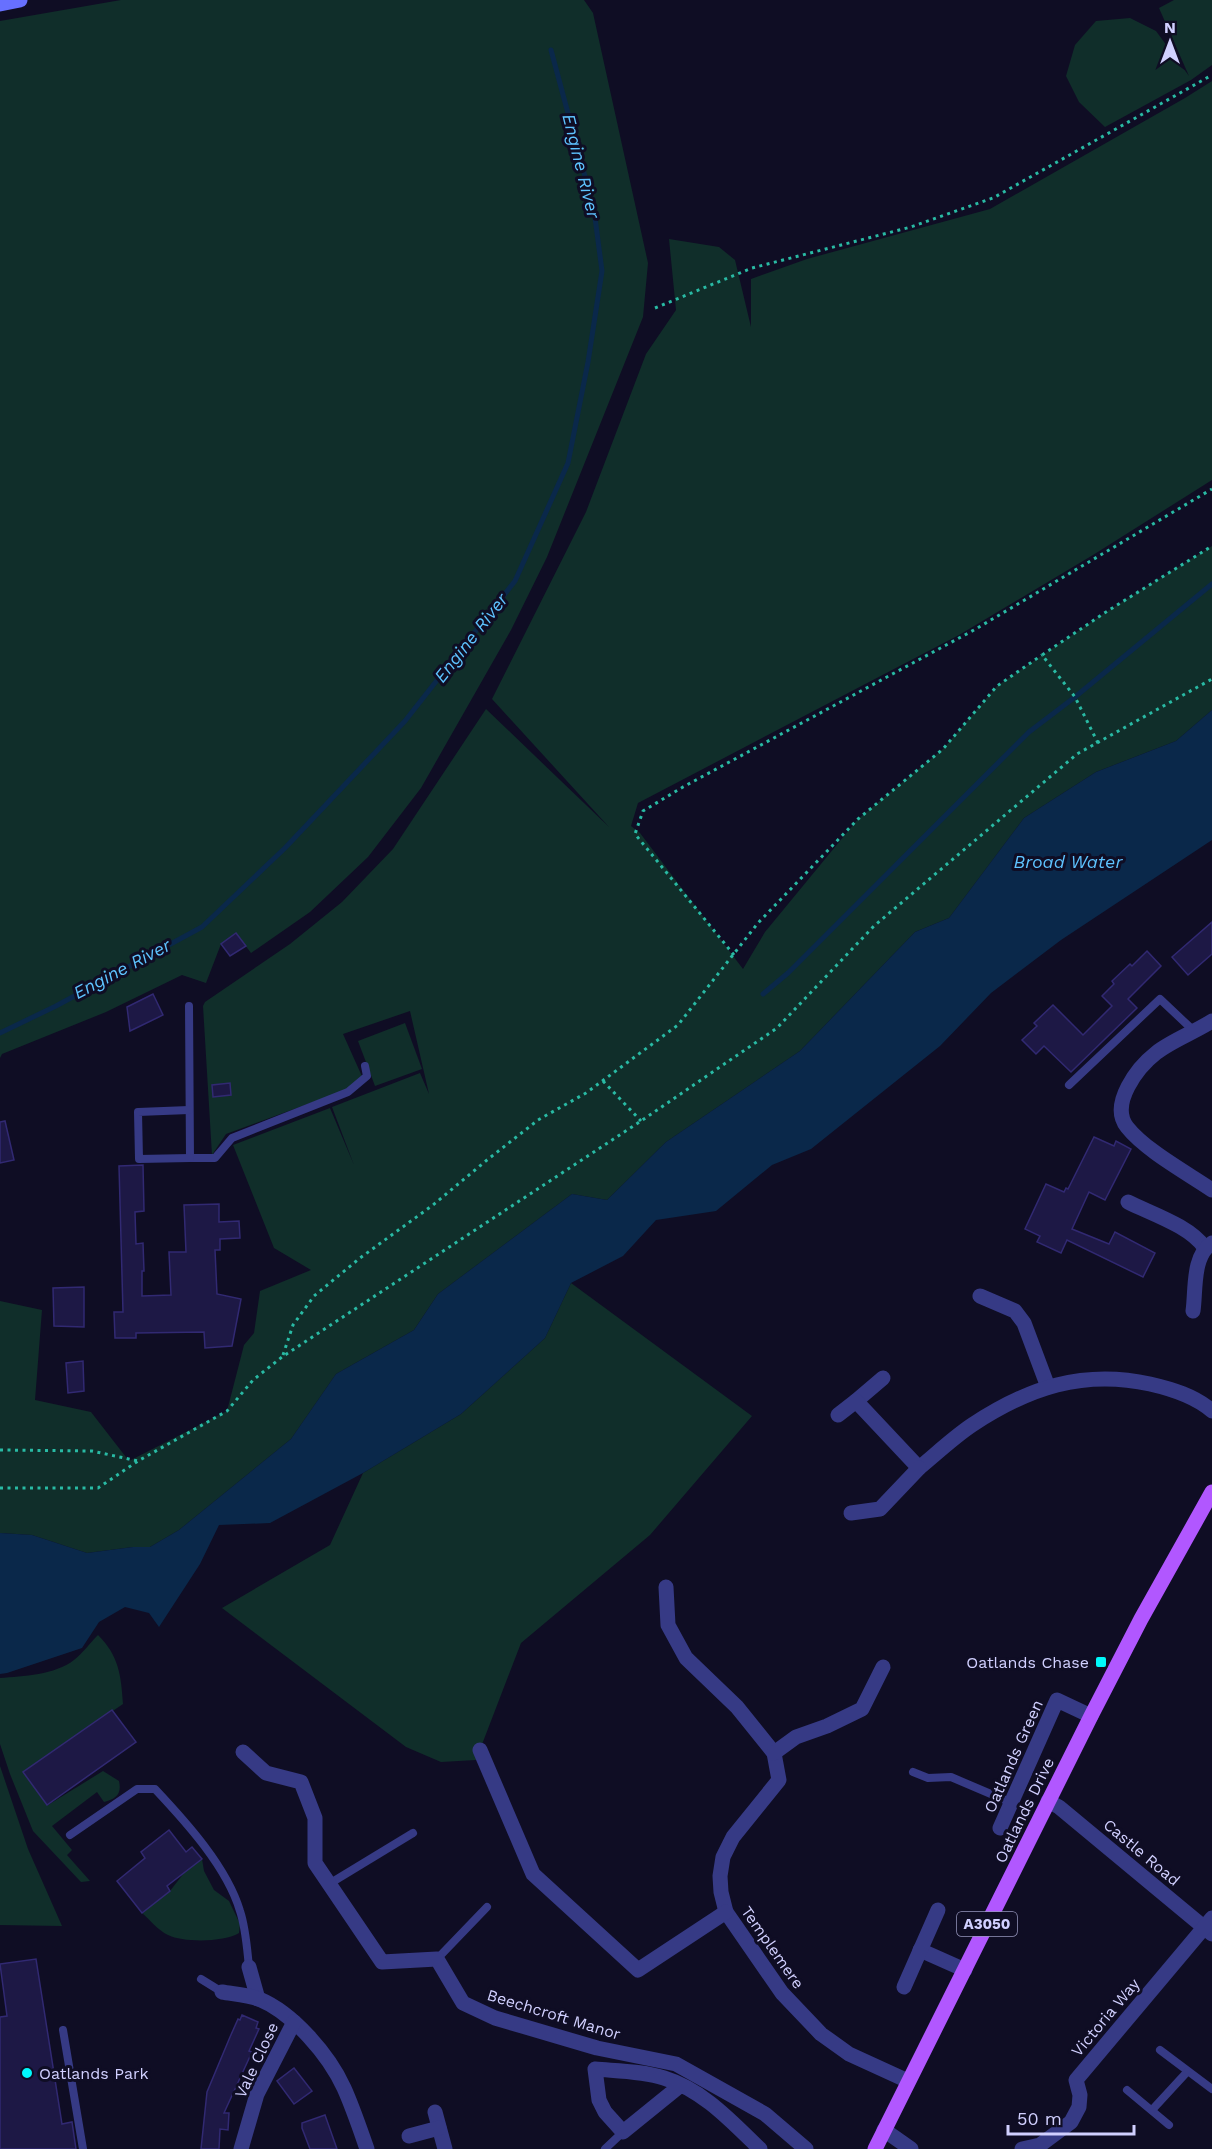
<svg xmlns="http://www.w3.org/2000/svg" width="1212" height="2149" viewBox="0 0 1212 2149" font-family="'Work Sans',sans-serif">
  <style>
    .green { fill: #102e2a }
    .water { fill: #0a284a }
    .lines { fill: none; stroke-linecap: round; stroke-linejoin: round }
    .stream { stroke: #0a284a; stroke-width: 5 }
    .building { fill: #1d1845; stroke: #312972; stroke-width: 1.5 }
    .path { stroke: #29baa4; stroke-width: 3; stroke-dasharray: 3 4.5; stroke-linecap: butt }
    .lane { stroke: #363a85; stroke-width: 8 }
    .street { stroke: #363a85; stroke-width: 15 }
    .secondary { stroke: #6770ff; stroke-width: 15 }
    .primary { stroke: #b157ff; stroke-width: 15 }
    .poi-dot { fill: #00f8fb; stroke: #0f0d24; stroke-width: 2 }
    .labels { text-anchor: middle; stroke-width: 6; stroke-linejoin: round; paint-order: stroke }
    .shield { fill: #0f0d24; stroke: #9796bd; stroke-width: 1.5 }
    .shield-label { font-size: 15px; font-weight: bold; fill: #d1d0ff }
    .poi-label { font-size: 16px; fill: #d1d0ff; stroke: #0f0d24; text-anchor: end }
    .street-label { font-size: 16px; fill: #d1d0ff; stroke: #0f0d24 }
    .water-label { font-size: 18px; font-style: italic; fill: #5ec3ff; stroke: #0f0d24 }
  </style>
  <rect width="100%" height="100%" fill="#0f0d24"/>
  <g class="green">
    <path d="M121 0H584L593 13 648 263 643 317 547 557 511 630 421 788 368 857 310 912 251 953 236 933 221 944 206 983 182 975 106 1012 2 1054 0 1058V21Z"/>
    <path d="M1174 0H1212V65L1191 80 1105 127 1079 102 1066 76 1075 45 1096 21 1130 18 1156 31 1189 76 1159 8Z"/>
    <path d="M1212 81V480L1093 555 959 635 638 803 631 826 640 833 743 969 765 932 858 819 943 749 997 686 1106 612 1212 546V710L1176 741 1096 772 1024 818 949 918 915 932 800 1051 666 1142 607 1200 572 1194 438 1294 414 1330 336 1374 291 1439 179 1530 150 1547H133L87 1553 32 1535 0 1533V1301L42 1310 35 1400 91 1412 129 1461 227 1411 244 1345 254 1333 260 1291 311 1270 274 1248 233 1145 330 1108 354 1165 332 1107 420 1073 429 1094 410 1011 343 1034 365 1083 226 1134 212 1155 203 1006 205 1002 290 944 342 902 393 849 486 709 609 827 492 699 586 512 646 354 676 310 669 239 719 247 735 260 751 327V279L807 259 990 209 1185 98Z"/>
    <path d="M405 1023 422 1069 375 1086 358 1041Z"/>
    <path d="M571 1283 752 1416 650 1535 521 1643 476 1760 441 1762 406 1747 222 1608 330 1545 363 1473 461 1414 545 1338Z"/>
    <path d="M98 1635C119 1656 121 1675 123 1704L23 1772 48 1805 103 1771 119 1781C122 1794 116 1799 104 1802L97 1792 52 1826 72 1850 67 1855 90 1881 81 1882 33 1831 10 1774 0 1744V1678C23 1676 55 1675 74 1660 83 1653 90 1643 98 1635Z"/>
    <path d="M0 1766 28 1849 62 1926 0 1925Z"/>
    <path d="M202 1859 204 1871 214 1890 229 1901 240 1924 239 1933C225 1942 184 1943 168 1935 159 1931 150 1920 142 1913L170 1891 184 1873Z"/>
  </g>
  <path class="water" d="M1212 710V840L1061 940 991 993 940 1046 811 1149 772 1165 716 1211 656 1220 623 1256 571 1283 545 1338 461 1414 363 1473 270 1523 219 1525 200 1564 159 1627 149 1613 125 1607 99 1622 82 1648 7 1673 0 1674V1533L32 1535 87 1553 133 1547H150L179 1530 291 1439 336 1374 414 1330 438 1294 572 1194 607 1200 666 1142 800 1051 915 932 949 918 1024 818 1096 772 1176 741Z"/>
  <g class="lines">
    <g class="stream">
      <path d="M763 994 788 973 1029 732 1075 697 1212 584"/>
      <path d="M0 1033 56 1006 202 927 285 848 405 721 515 581 568 463 588 362 602 271 594 210 551 50"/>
    </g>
  </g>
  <g class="building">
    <path d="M1212 922V954L1188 975 1172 957Z"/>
    <path d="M236 933 246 946 230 956 221 944Z"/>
    <path d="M1147 951 1161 966 1128 999 1137 1008 1071 1072 1044 1046 1036 1054 1022 1040 1037 1026 1034 1023 1053 1005 1083 1035 1112 1006 1102 996 1114 984 1112 981 1130 964 1132 966Z"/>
    <path d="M153 994 163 1015 130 1031 127 1007Z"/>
    <path d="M230 1083 231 1095 213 1097 212 1085Z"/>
    <path d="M5 1121 14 1160 0 1163V1122Z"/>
    <path d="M1094 1137 1114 1146 1116 1141 1131 1149 1105 1200 1089 1192 1072 1229 1109 1244 1115 1232 1155 1253 1143 1277 1067 1240 1061 1253 1037 1242 1040 1236 1025 1229 1046 1184 1064 1192 1066 1188 1068 1189Z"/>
    <path d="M143 1165 144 1211 135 1212 136 1244 143 1243 144 1271H142V1296L171 1295 169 1252H186L184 1205 219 1204V1222L239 1221 240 1238 220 1239V1250H215L217 1294 241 1299 232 1346 205 1348 204 1332 136 1333V1338H115L114 1312H123L119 1166Z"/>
    <path d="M84 1287V1327L54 1326 53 1288Z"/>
    <path d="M83 1361 84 1391 68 1393 66 1363Z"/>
    <path d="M112 1710 136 1742 47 1805 23 1772Z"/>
    <path d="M169 1830 186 1852 192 1847 202 1859 167 1886 170 1891 142 1913 117 1881 145 1858 141 1852Z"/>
    <path d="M36 1959 62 2124 72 2122 76 2149H0V2017L7 2016 0 1964Z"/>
    <path d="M242 2015 258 2022 256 2028 259 2029 249 2051 252 2052 224 2113H229L228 2130 220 2129 219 2149H201L207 2092 230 2037 238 2019 240 2020Z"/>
    <path d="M294 2068 312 2091 294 2104 277 2081Z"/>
    <path d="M325 2115 337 2149H310L302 2128V2123Z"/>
  </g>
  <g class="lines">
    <g class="path">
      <path d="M655 308 752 268 911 227 993 198 1212 75"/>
      <path d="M1098 743 1075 697 1042 655 1106 612 1212 546"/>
      <path d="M734 955 635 834 643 811 683 787 974 630 1212 489"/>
      <path d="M603 1081 641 1121"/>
      <path d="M283 1355 293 1325 314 1296 360 1258 433 1205 487 1160 538 1120 586 1093 678 1025 758 923 858 819 943 749 997 686 1042 655"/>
      <path d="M0 1450 92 1451 138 1461"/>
      <path d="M0 1488H98L138 1461 227 1411 253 1380 282 1357 641 1121 777 1028 874 926 1077 754 1212 679"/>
    </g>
    <g class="lane">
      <path d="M189 1006 190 1158H215L232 1138 348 1092 367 1076 365 1066"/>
      <path d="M1069 1085 1160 999 1195 1032"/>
      <path d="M189 1110 138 1112 139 1159 190 1158"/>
      <path d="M913 1772 928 1778 951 1777 1012 1803"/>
      <path d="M70 1835 137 1789H155C186 1822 227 1867 240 1911 246 1929 247 1949 249 1967"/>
      <path d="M329 1884 413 1833"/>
      <path d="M437 1959 487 1907"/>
      <path d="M201 1979 222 1992"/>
      <path d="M63 2030 83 2149"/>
      <path d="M1160 2050 1212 2089"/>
      <path d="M1127 2090 1169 2125"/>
      <path d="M1152 2110 1187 2072"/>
      <path d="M605 2149 623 2132"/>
    </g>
    <g class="street">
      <path d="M1212 1021C1195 1032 1171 1041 1156 1053 1138 1067 1109 1104 1127 1127 1145 1150 1187 1173 1212 1190"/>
      <path d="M1128 1202C1152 1214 1190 1226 1205 1248"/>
      <path d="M980 1296 1015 1311 1024 1323 1048 1387"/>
      <path d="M1193 1311C1196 1290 1192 1256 1212 1243"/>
      <path d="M856 1401 883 1378"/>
      <path d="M838 1415 856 1401 919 1468C936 1454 954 1437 972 1425 1028 1388 1083 1369 1150 1384 1172 1389 1195 1396 1212 1411"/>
      <path d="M851 1513 880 1509 919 1468"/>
      <path d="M666 1587 668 1625 686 1658 737 1707 774 1753 779 1780 733 1837 723 1857 720 1876 721 1892 726 1912 782 1993 821 2034 849 2054 908 2081"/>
      <path d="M480 1750 533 1874 638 1970 726 1912"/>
      <path d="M243 1752 266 1773 301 1782 315 1818V1863L382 1962 437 1959 463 2003 495 2018 597 2048 676 2064 765 2114 806 2149"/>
      <path d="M774 1753 796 1737 827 1726 862 1709 883 1667"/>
      <path d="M1048 1801 1059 1807 1212 1934"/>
      <path d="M1000 1828 1057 1700 1091 1716"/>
      <path d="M920 1950 965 1970"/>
      <path d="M249 1967 258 1999"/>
      <path d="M904 1987 938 1910"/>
      <path d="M222 1992C234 1994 248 1995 259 1999 293 2013 329 2055 344 2088 353 2108 360 2129 367 2149"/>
      <path d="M681 2085 623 2132 605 2112 599 2100 595 2069C618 2071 642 2071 664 2078 703 2090 731 2121 760 2149"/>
      <path d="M435 2112 445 2149"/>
      <path d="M884 2130 911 2149"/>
      <path d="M409 2136 439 2128"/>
      <path d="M241 2149 257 2094 294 2022"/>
      <path d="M1022 2149 1040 2145 1071 2122 1079 2107 1080 2095 1076 2080 1212 1918"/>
    </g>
    <path class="secondary" d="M0 4 20 0"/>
    <path class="primary" d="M875 2149 1091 1716 1141 1619 1212 1492"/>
  </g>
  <g class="poi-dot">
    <rect x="1095" y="1656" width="12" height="12" rx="3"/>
    <circle cx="27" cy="2073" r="6"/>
  </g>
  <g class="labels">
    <rect class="shield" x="957" y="1912" width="60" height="24" rx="4.5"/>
    <g class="shield-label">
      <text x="987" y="1929">A3050</text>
    </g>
    <g class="poi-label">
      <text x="1089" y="1668">Oatlands Chase</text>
      <text x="39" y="2079" text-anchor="start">Oatlands Park</text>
    </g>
    <g class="street-label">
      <text transform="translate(1013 1756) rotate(-66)" y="6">Oatlands Green</text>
      <text transform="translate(1024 1810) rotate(-64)" y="6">Oatlands Drive</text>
      <text transform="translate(1142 1852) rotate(40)" y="6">Castle Road</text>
      <text transform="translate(773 1947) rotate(55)" y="6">Templemere</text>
      <text transform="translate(554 2014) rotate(17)" y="6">Beechcroft Manor</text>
      <text transform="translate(1105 2017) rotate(-50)" y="6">Victoria Way</text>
      <text transform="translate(256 2060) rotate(-65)" y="6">Vale Close</text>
    </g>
    <g class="water-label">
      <text transform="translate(581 166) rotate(76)" y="6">Engine River</text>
      <text transform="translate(471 638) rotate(-52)" y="6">Engine River</text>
      <text x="1068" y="868">Broad Water</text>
      <text transform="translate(122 969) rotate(-28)" y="6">Engine River</text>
    </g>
  </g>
  <g transform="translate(1170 42)" stroke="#0f0d24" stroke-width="4.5" paint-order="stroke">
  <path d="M0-4.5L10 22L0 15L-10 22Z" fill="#d1d0ff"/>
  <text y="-9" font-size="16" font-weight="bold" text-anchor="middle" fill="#d1d0ff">N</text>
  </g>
  <path d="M1008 2125v9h126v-9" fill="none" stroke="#d1d0ff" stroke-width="3"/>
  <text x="1017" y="2125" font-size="18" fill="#d1d0ff" stroke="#0f0d24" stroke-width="4.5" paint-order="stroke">50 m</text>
</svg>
